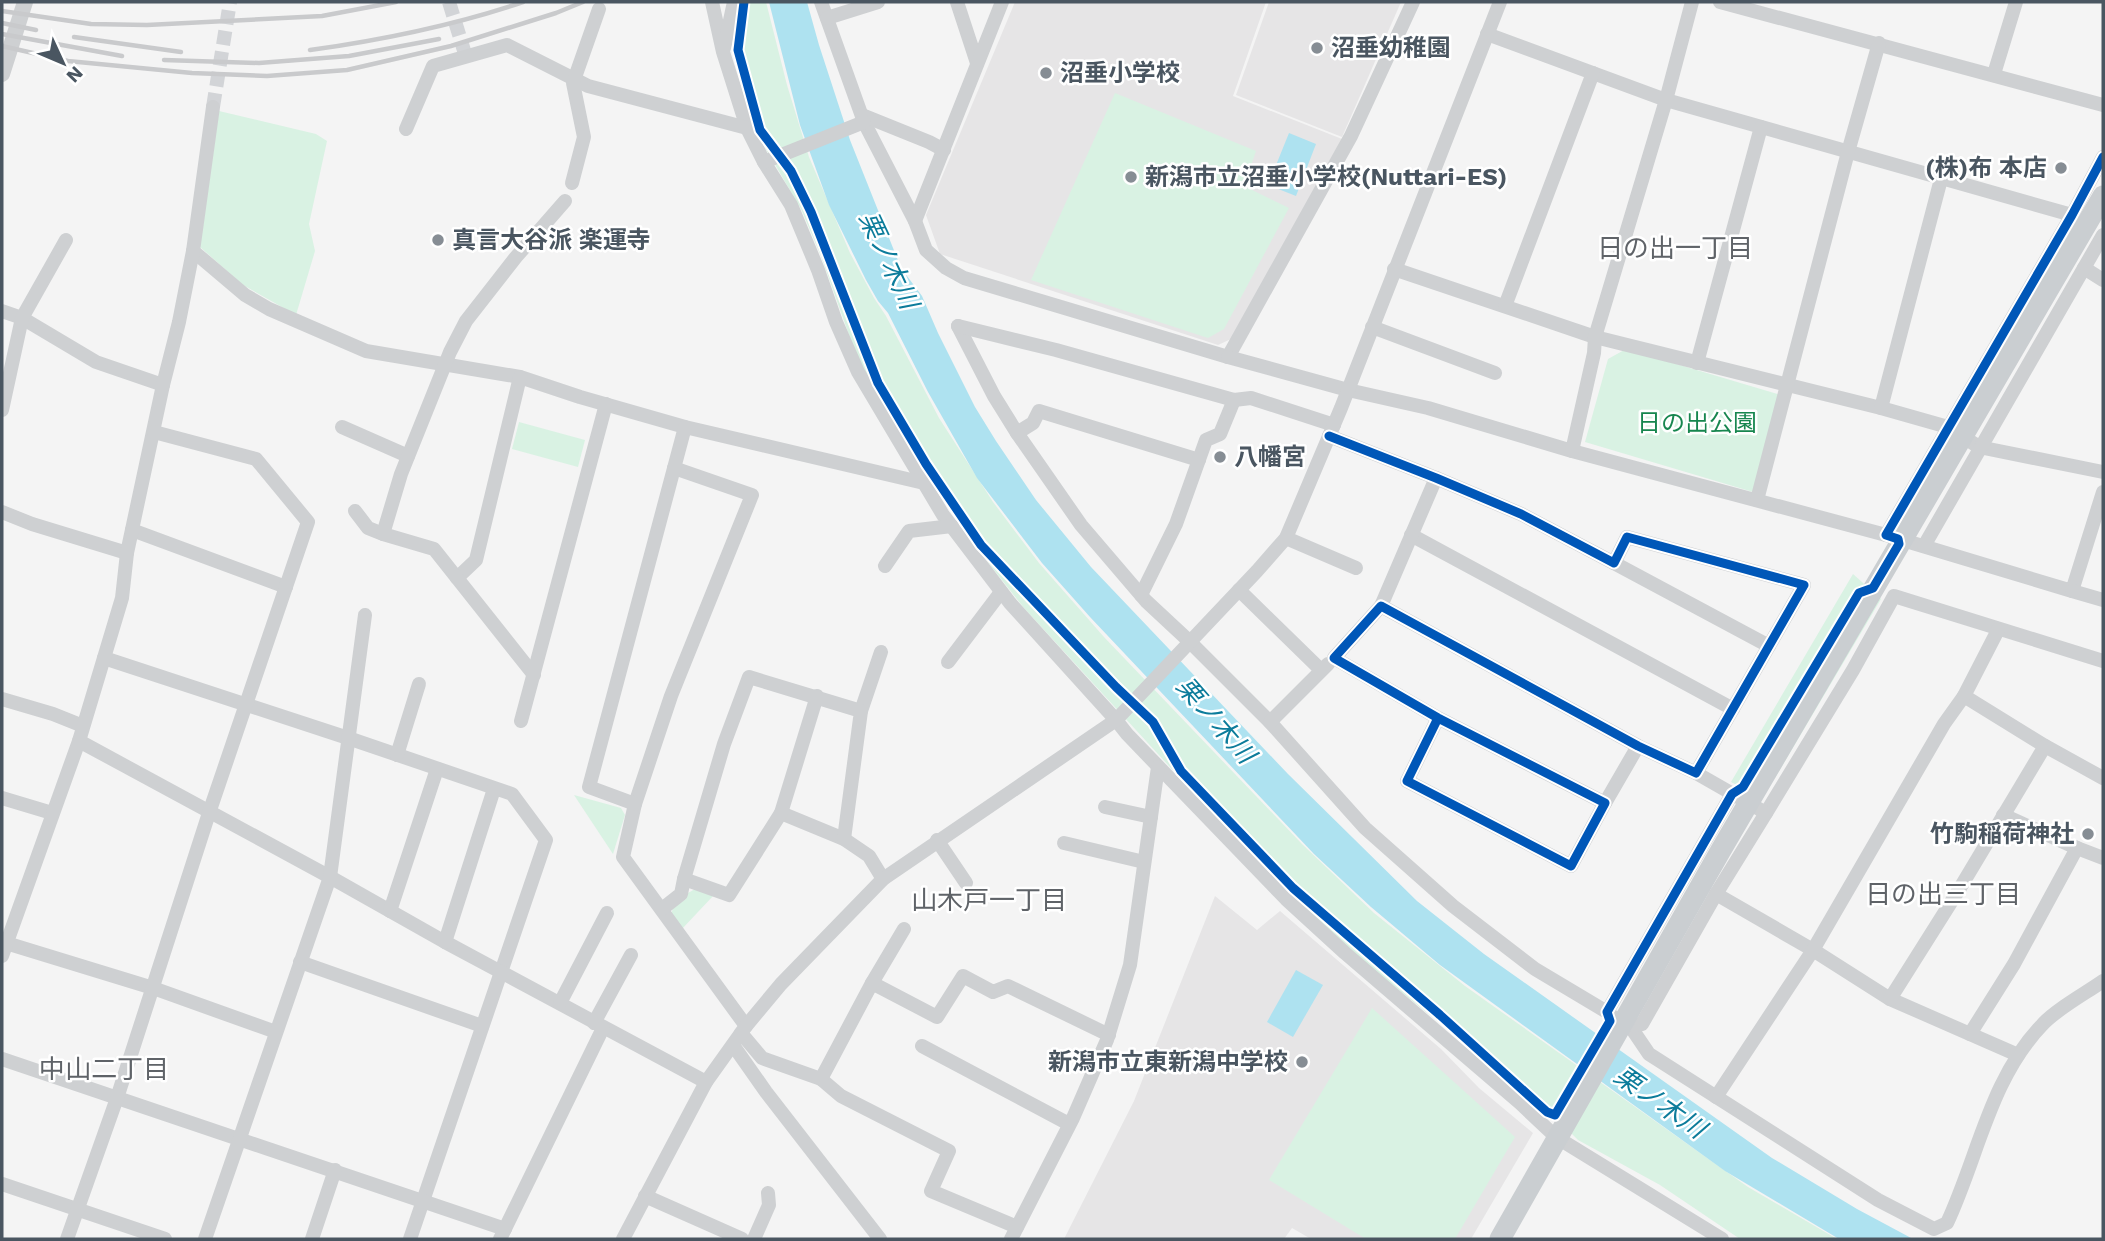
<svg xmlns="http://www.w3.org/2000/svg" width="2105" height="1241" viewBox="0 0 2105 1241" font-family="'Work Sans','Noto Sans JP',sans-serif">
  <style>
    .education { fill: #e6e5e6 }
    .green { fill: #d9f2e3 }
    .water { fill: #aee2f0 }
    .lines { fill: none; stroke-linecap: round; stroke-linejoin: round }
    .minor-tunnel { stroke: #d2d4d7; stroke-width: 14; stroke-dasharray: 14 7; stroke-linecap: butt }
    .minor { stroke: #ced0d2; stroke-width: 14 }
    .tertiary { stroke: #ced0d2; stroke-width: 16 }
    .primary { stroke: #caced1; stroke-width: 21 }
    .rail { stroke: #c9cacc; stroke-width: 4.5 }
    .cycleway-casing { stroke: #fff; stroke-width: 13 }
    .cycleway { stroke: #0057b8; stroke-width: 9 }
    .poi-dot { fill: #868d94; stroke: #fff; stroke-width: 2.5 }
    .labels { text-anchor: middle; stroke-width: 5; stroke-linejoin: round; paint-order: stroke }
    .poi-label { font-size: 24px; font-weight: bold; fill: #4a5661; stroke: #fff; text-anchor: start }
    .park-label { font-size: 24px; fill: #17864f; stroke: #fff }
    .neighbourhood-label { font-size: 26px; fill: #5f6368; stroke: #fff }
    .water-label { font-size: 26px; font-style: italic; fill: #0c7c9b; stroke: #fff }
  </style>
  <rect width="100%" height="100%" fill="#f4f4f4"/>
  <g class="education">
    <path d="M1015 2H1266L1233 96 1342 139 1231 339 1218 345 940 254 926 215Z"/>
    <path d="M1269 2H1401L1342 137 1236 95Z"/>
    <path d="M1215 896 1257 930 1280 911 1441 1049 1479 1088 1533 1133 1471 1239H1311L1292 1228 1284 1239H1064L1134 1101Z"/>
  </g>
  <g class="green">
    <path d="M740 2H766L787 85 809 157 850 253 874 298 886 316 939 418 993 502 1039 563 1104 637 1302 844 1374 913 1465 986 1748 1187 1837 1239H1740L1660 1185 1578 1140 1549 1111 1375 971 1296 900 1180 778 1024 608 990 565 922 462 919 465 860 366 821 256 801 209 753 127 742 89 733 44Z"/>
    <path d="M1115 93 1256 151 1244 186 1289 208 1224 329 1208 338 1031 280Z"/>
    <path d="M219 111 316 134 327 141 309 224 315 251 296 315 243 285 200 247Z"/>
    <path d="M1626 349 1781 395 1753 492 1585 442 1608 359Z"/>
    <path d="M519 422 585 440 578 467 512 449Z"/>
    <path d="M1853 574 1881 599 1775 778 1757 767 1744 789 1731 782Z"/>
    <path d="M574 795 621 808 625 815 613 854Z"/>
    <path d="M695 889 713 896 681 930 671 915 673 908 686 899 688 893Z"/>
    <path d="M1372 1008 1515 1137 1455 1239H1366L1269 1180Z"/>
  </g>
  <g class="water">
    <path d="M769 2H807L819 45 850 140 901 268 922 296 938 333 975 407 996 441 1036 500 1091 567 1288 774 1417 901 1484 954 1772 1158 1857 1209 1913 1239H1839L1725 1171 1440 965 1371 907 1314 854 1090 617 1042 563 977 478 928 392 888 313 878 301 866 280 829 205 800 125Z"/>
    <path d="M1289 133 1316 144 1296 196 1268 185Z"/>
    <path d="M1296 970 1323 985 1293 1037 1267 1022Z"/>
  </g>
  <g class="lines">
    <g class="minor-tunnel">
      <path d="M449 2 466 57"/>
      <path d="M213 107 230 2"/>
    </g>
    <g class="minor">
      <path d="M712 2 723 52 747 128 764 162 791 205 818 270 836 322 858 372 943 515 1010 603 1116 720 1127 734 1286 899 1345 953 1520 1103 1556 1137 1722 1239"/>
      <path d="M821 2 864 122 915 221 926 250 946 268 964 278 1228 357 1351 136 1413 2"/>
      <path d="M957 2 977 63"/>
      <path d="M1720 2 2103 105"/>
      <path d="M827 18 878 2"/>
      <path d="M1487 34 1666 100 2072 215"/>
      <path d="M724 48 734 2"/>
      <path d="M1994 74 2016 2"/>
      <path d="M862 115 929 142 944 150"/>
      <path d="M406 129 433 66 507 45 588 86 747 128"/>
      <path d="M764 162 864 122"/>
      <path d="M572 183 584 137 573 83 599 9"/>
      <path d="M915 221 1002 2"/>
      <path d="M193 251 245 295 269 309 366 351 520 377 580 397 685 427 924 483"/>
      <path d="M2084 268 2103 280"/>
      <path d="M1394 269 1595 337 1881 408 1948 427 1979 447 2103 472"/>
      <path d="M1505 306 1593 73"/>
      <path d="M2 311 22 318 96 362 163 385"/>
      <path d="M958 326 994 396 1017 433 1081 525 1146 601 1189 641 1270 722 1365 828 1453 906 1535 969 1607 1012 1622 1024 1630 1026 1649 1054 1878 1200 1934 1229 1947 1223C1978 1157 1990 1079 2042 1025 2055 1010 2086 993 2103 981"/>
      <path d="M958 326 1056 350 1234 400 1251 398 1334 425"/>
      <path d="M1372 327 1495 373"/>
      <path d="M1228 357 1348 390 1428 408 1572 451 1886 535 2072 591 2103 492"/>
      <path d="M1697 363 1761 127"/>
      <path d="M1881 408 1941 179"/>
      <path d="M2 410 22 318 66 240"/>
      <path d="M342 427 408 456"/>
      <path d="M1017 433 1033 423 1039 411 1199 460"/>
      <path d="M1329 436 1436 478 1521 514 1614 563 1627 537 1804 585 1696 773 1638 746 1381 606 1334 658 1438 718 1605 803 1571 866 1407 781 1438 718"/>
      <path d="M1572 451 1594 353 1595 337 1666 100 1692 2"/>
      <path d="M674 468 752 495 671 696 635 804 623 857 746 1026"/>
      <path d="M1757 500 1848 152 1879 43"/>
      <path d="M355 511 368 528 383 534"/>
      <path d="M2 512 32 524 127 553"/>
      <path d="M132 530 286 587"/>
      <path d="M1411 535 1733 709"/>
      <path d="M1886 535 2072 215 2103 157"/>
      <path d="M1286 538 1356 568"/>
      <path d="M1924 546 2103 235"/>
      <path d="M1614 563 1769 646"/>
      <path d="M885 566 909 531 952 526"/>
      <path d="M457 578 476 560 520 377"/>
      <path d="M1239 590 1321 670"/>
      <path d="M2072 591 2103 600"/>
      <path d="M1141 595 1176 524 1206 440 1220 434 1234 400"/>
      <path d="M1381 606 1436 478"/>
      <path d="M104 658 348 738 512 794 546 840 410 1239"/>
      <path d="M948 662 1001 592"/>
      <path d="M534 675 434 549 383 534 401 474 450 352 466 321 516 257 565 201"/>
      <path d="M1964 696 2045 746 2103 778"/>
      <path d="M2 699 53 714 83 726"/>
      <path d="M861 711 881 652"/>
      <path d="M521 721 606 404"/>
      <path d="M1270 722 1328 664"/>
      <path d="M79 741 330 877 445 942 706 1082"/>
      <path d="M397 755 419 684"/>
      <path d="M2 798 52 813"/>
      <path d="M1605 803 1638 746"/>
      <path d="M635 804 589 787 685 427"/>
      <path d="M1105 807 1151 817"/>
      <path d="M781 813 844 839 869 856 883 879"/>
      <path d="M1766 813 1853 670 1894 596 2103 661"/>
      <path d="M2003 815 2077 848"/>
      <path d="M937 840 966 883"/>
      <path d="M1064 843 1144 862"/>
      <path d="M684 879 729 895 781 813 817 696"/>
      <path d="M1716 894 1813 950 1890 999 2018 1055"/>
      <path d="M662 909 681 894 684 879 724 744 749 677 861 711 844 839"/>
      <path d="M390 911 437 769"/>
      <path d="M445 942 494 789"/>
      <path d="M6 943 153 988 276 1032"/>
      <path d="M2 956 79 741 122 598 127 553 163 385 179 322 193 251 213 107"/>
      <path d="M300 962 482 1026"/>
      <path d="M872 983 937 1017 963 976 993 992 1008 986 1109 1035"/>
      <path d="M1890 999 1960 888 2045 746"/>
      <path d="M560 1003 607 913"/>
      <path d="M1607 1012 1732 794"/>
      <path d="M594 1023 631 955"/>
      <path d="M1630 1026 1642 1024 1716 894 1766 813 1696 773"/>
      <path d="M741 1033 762 1058 821 1079 841 1096 949 1151 931 1191 1017 1227"/>
      <path d="M1970 1034 2014 964 2077 848 2103 858"/>
      <path d="M733 1045 766 1092 880 1239"/>
      <path d="M922 1046 1069 1124"/>
      <path d="M2 1059 505 1229"/>
      <path d="M821 1079 872 983 904 929"/>
      <path d="M1716 1097 1813 950 1944 724 1964 696 1998 630"/>
      <path d="M2 1184 165 1239"/>
      <path d="M645 1196 742 1239"/>
      <path d="M67 1239 117 1098 209 813 308 522 256 459 154 432"/>
      <path d="M205 1239 330 877 365 615"/>
      <path d="M312 1239 335 1170"/>
      <path d="M500 1239 603 1028"/>
      <path d="M623 1239 706 1082 746 1026 781 984 883 879 1116 720 1257 571 1286 538 1341 408 1500 2"/>
      <path d="M754 1239 769 1205 768 1193"/>
      <path d="M1011 1239 1073 1118 1107 1040 1130 965 1158 767"/>
    </g>
    <path class="tertiary" d="M2 74 25 2"/>
    <path class="primary" d="M1500 1239 1721 850 2103 196"/>
    <g class="rail">
      <path d="M2 11 91 24 147 25 322 16 396 2"/>
      <path d="M2 23 36 30"/>
      <path d="M2 34 122 56"/>
      <path d="M74 37 181 52"/>
      <path d="M2 46 68 61 192 73 267 76 347 70 451 46 556 13 583 2"/>
      <path d="M310 50C382 40 455 25 523 2"/>
      <path d="M164 60 259 63 349 56 439 39"/>
    </g>
    <g class="cycleway-casing">
      <g id="cycleway">
        <path d="M744 2 738 50 760 130 791 171 811 212 878 383 926 464 981 545 1116 687 1153 722 1181 771 1293 888 1440 1015 1547 1112 1555 1115 1610 1021 1607 1012 1732 794 1743 787 1859 593 1873 588 1899 544 1898 539 1886 535 2072 215 2103 157"/>
        <path d="M1329 436 1436 478 1521 514 1614 563 1627 537 1804 585 1696 773 1638 746 1381 606 1334 658 1438 718 1605 803 1571 866 1407 781 1438 718"/>
      </g>
    </g>
    <use href="#cycleway" class="cycleway"/>
  </g>
  <g class="poi-dot">
    <circle cx="1317" cy="48" r="7"/>
    <circle cx="1046" cy="73" r="7"/>
    <circle cx="2061" cy="168" r="7"/>
    <circle cx="1131" cy="177" r="7"/>
    <circle cx="438" cy="240" r="7"/>
    <circle cx="1220" cy="457" r="7"/>
    <circle cx="2088" cy="834" r="7"/>
    <circle cx="1302" cy="1062" r="7"/>
  </g>
  <g class="labels">
    <g class="poi-label">
      <text x="1331" y="56">沼垂幼稚園</text>
      <text x="1060" y="81">沼垂小学校</text>
      <text x="2047" y="176" text-anchor="end">(株)布 本店</text>
      <text x="1145" y="185">新潟市立沼垂小学校(Nuttari-ES)</text>
      <text x="452" y="248">真言大谷派 楽運寺</text>
      <text x="1234" y="465">八幡宮</text>
      <text x="2074" y="842" text-anchor="end">竹駒稲荷神社</text>
      <text x="1288" y="1070" text-anchor="end">新潟市立東新潟中学校</text>
    </g>
    <g class="park-label">
      <text x="1697" y="431">日の出公園</text>
    </g>
    <g class="neighbourhood-label">
      <text x="1675" y="257">日の出一丁目</text>
      <text x="1943" y="903">日の出三丁目</text>
      <text x="989" y="909">山木戸一丁目</text>
      <text x="104" y="1078">中山二丁目</text>
    </g>
    <g class="water-label">
      <text transform="translate(889 260) rotate(65)" y="9">栗ノ木川</text>
      <text transform="translate(1216 720) rotate(49)" y="9">栗ノ木川</text>
      <text transform="translate(1660 1102) rotate(35)" y="9">栗ノ木川</text>
    </g>
  </g>
  <rect width="2105" height="1241" fill="none" stroke="#4a5661" stroke-width="7"/>
  <g transform="translate(63 63) rotate(134)" stroke="#ffffff" stroke-width="5" paint-order="stroke">
  <path d="M0-5L12 26L0 18L-12 26Z" fill="#4a5661"/>
  <text y="-10" font-size="19" font-weight="bold" text-anchor="middle" fill="#4a5661">N</text>
  </g>
</svg>
